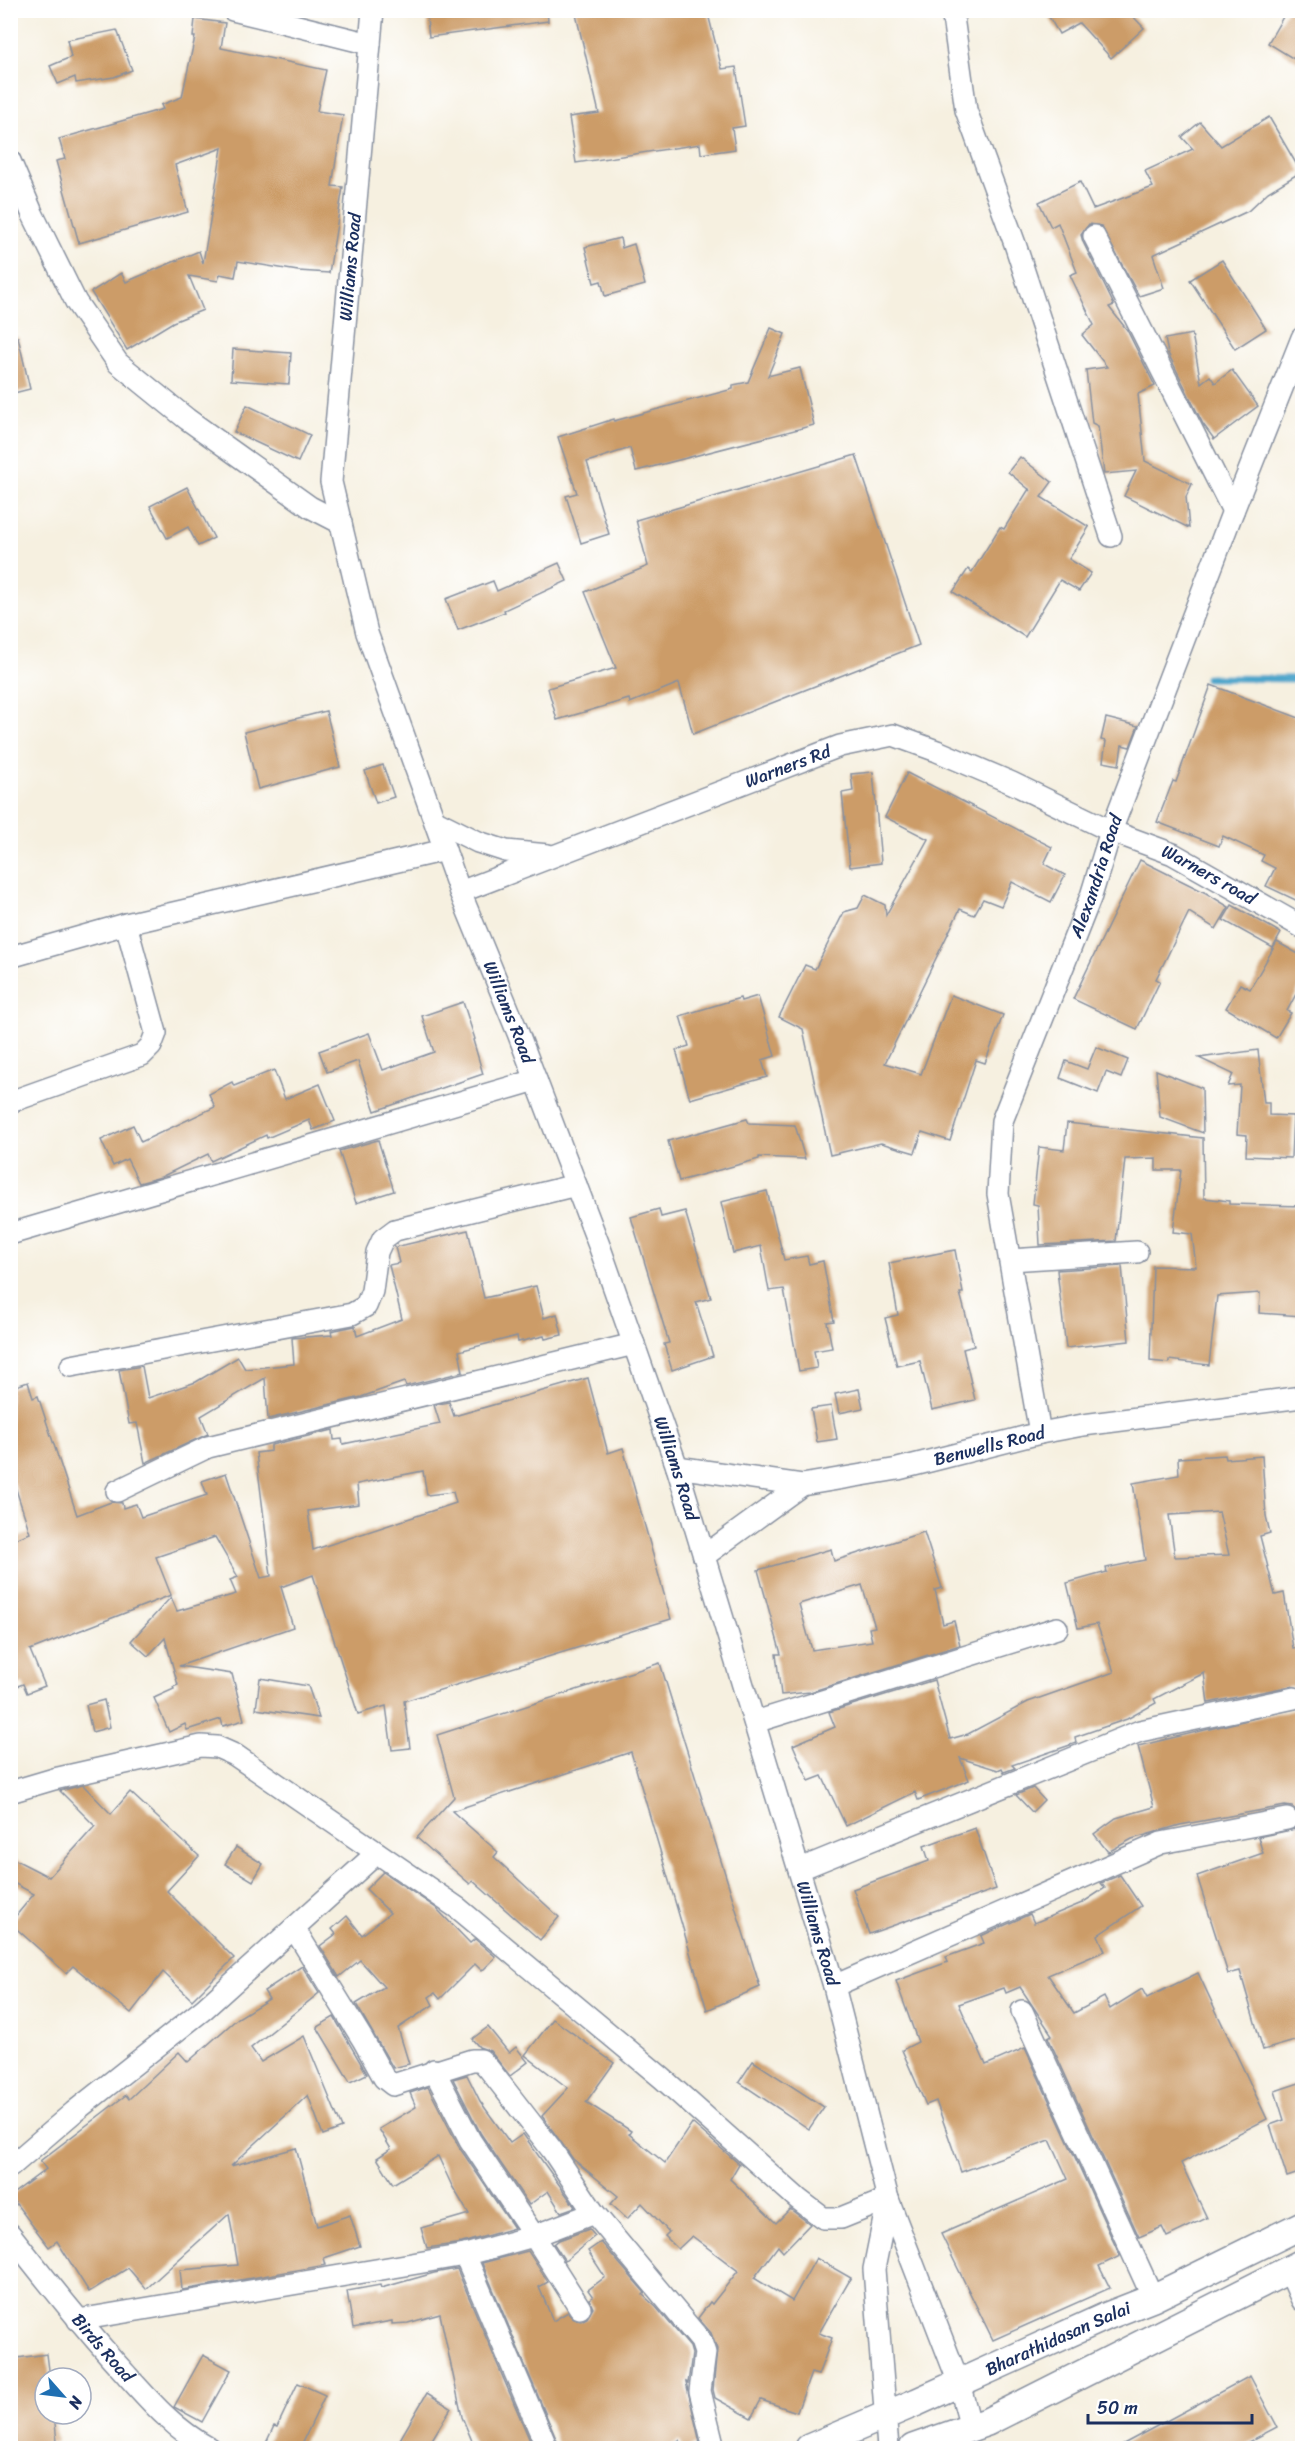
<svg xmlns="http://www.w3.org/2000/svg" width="1313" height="2459" viewBox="0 0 1313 2459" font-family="Sriracha,sans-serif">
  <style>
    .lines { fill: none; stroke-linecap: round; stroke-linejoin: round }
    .stream { stroke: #4ea5cb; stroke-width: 7 }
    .building { fill: #cc9c67; fill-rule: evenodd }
    .minor-casing { stroke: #88909f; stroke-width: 24 }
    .major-casing { stroke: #88909f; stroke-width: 30 }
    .minor { stroke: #fff; stroke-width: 21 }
    .major { stroke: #fff; stroke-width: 27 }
    .labels { text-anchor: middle; stroke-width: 4.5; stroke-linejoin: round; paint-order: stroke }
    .street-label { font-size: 18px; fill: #1b2f5e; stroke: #fff }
  </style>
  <rect width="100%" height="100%" fill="#fff"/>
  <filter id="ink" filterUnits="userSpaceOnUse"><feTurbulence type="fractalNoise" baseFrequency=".0167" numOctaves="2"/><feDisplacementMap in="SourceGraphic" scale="12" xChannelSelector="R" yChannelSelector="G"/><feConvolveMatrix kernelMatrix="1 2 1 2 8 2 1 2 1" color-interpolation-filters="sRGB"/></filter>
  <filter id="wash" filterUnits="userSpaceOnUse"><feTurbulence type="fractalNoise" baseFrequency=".008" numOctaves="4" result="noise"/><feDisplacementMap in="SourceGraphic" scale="24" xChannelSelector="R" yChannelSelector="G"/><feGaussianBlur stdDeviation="1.35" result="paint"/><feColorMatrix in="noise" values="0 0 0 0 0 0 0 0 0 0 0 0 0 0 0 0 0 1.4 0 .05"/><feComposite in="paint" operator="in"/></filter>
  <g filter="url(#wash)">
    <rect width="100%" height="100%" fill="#f6f0e0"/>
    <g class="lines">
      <path class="stream" d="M1207 678 1302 679"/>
    </g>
    <g id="blocks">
      <g class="building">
        <path d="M426 10H547L548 21 429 37Z"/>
        <path d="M575 10H707L722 69 736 67 745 126 732 128 735 149 701 154 700 144 576 163 569 117 599 113Z"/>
        <path d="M1045 10H1127L1144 28 1111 58 1079 23 1059 34Z"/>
        <path d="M1287 10H1302V64L1268 43Z"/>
        <path d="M195 19 225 23 221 48 326 70 317 111 343 115 332 186 343 187 329 273 298 271 238 261 235 277 220 274 218 281 189 276 203 310 173 322 127 350 91 292 121 273 126 282 199 251 203 263 222 148 175 165 188 212 79 243 56 161 65 159 59 139 163 109 161 105 182 97 195 37H193Z"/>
        <path d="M117 30 132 70 114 77 76 83 75 77 58 84 50 66 71 57 67 40Z"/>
        <path d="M1269 117 1301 172 1268 192 1248 211 1153 255 1164 288 1139 296 1101 226 1089 224 1081 235 1083 242 1114 305 1109 307 1127 330 1155 386 1138 394 1145 461 1192 484 1186 497 1189 528 1124 496 1136 471 1104 474 1098 426 1092 423 1086 370 1107 367 1082 335 1094 325 1070 275 1077 272 1058 223 1051 227 1039 202 1080 182 1093 209 1153 187 1145 171 1193 149 1182 137 1200 122 1221 146Z"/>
        <path d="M620 238 622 248 634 244 645 285 605 296 601 281 594 283 585 247Z"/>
        <path d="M1222 260 1266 329 1235 349 1190 280Z"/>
        <path d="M771 328 785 334 768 376 800 368 814 425 636 471 630 448 587 462 609 534 581 543 566 496 577 493 558 437 614 419V421L733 389V385L748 382Z"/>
        <path d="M1192 334 1201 383 1210 376 1215 383 1232 370 1258 406 1214 439 1203 424 1168 353 1165 339Z"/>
        <path d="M10 337H18L30 389 10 394Z"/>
        <path d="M233 349 291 353 289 384 231 380Z"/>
        <path d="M247 405 310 435 298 462 234 432Z"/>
        <path d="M856 455 919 645 693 734 679 683 630 703 629 699 557 720 548 688 616 668 585 592 648 566 636 520Z"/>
        <path d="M1020 457 1052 482 1041 497 1089 527 1069 559 1091 573 1079 591 1060 580 1025 637 953 592 968 569 972 572 1000 527 1004 529 1029 489 1031 491 1008 472Z"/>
        <path d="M187 487 214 538 198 546 188 527 167 538 150 506Z"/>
        <path d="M559 563 567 581 504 610 505 612 458 630 446 599 493 581 497 591Z"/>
        <path d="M1211 685 1302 719V903L1266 886 1275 868 1261 861 1264 855 1223 836 1219 846 1157 822 1173 781 1176 782Z"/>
        <path d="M326 711 340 767 258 789 244 732Z"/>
        <path d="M1106 718 1138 726 1130 747 1122 745 1119 765 1103 762 1106 741 1101 740Z"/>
        <path d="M383 765 394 797 376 803 365 771Z"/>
        <path d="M873 772 881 863 850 867 842 793 853 791 851 774Z"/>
        <path d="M907 773 1052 847 1044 864 1065 875 1051 902 1012 882 1001 906 983 899 974 915 960 909 885 1063 921 1074 951 995 1003 1015 985 1063 976 1060 950 1141 922 1132 915 1153 881 1143 830 1155 803 1029 779 1017 805 965 815 969 844 912 858 908 865 895 885 905 886 915 928 839 885 817Z"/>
        <path d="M1140 860 1206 893 1229 907 1216 929 1189 912 1156 979 1160 981 1137 1029 1073 999Z"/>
        <path d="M1232 905 1281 933 1273 948 1223 920Z"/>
        <path d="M1277 942 1302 956V983L1287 1011 1291 1013 1276 1038 1226 1008 1240 984 1250 989Z"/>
        <path d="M758 996 775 1056 762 1060 767 1077 690 1099 676 1050 689 1046 680 1016 740 998 741 1001Z"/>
        <path d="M463 1002 475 1039 473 1040 483 1074 375 1111 358 1061 327 1072 319 1051 369 1033 383 1070 434 1052 422 1016Z"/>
        <path d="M1096 1047 1128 1060 1121 1078 1106 1072 1098 1093 1060 1078 1066 1061 1087 1069Z"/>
        <path d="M1258 1050 1264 1103H1269V1115L1293 1116 1291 1158 1246 1156 1247 1135 1237 1134 1240 1085 1228 1086 1233 1074 1199 1058Z"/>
        <path d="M274 1070 285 1099 320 1084 335 1121 313 1130 309 1120 267 1138 266 1135 211 1161 208 1154 161 1177 139 1183 127 1159 113 1166 101 1140 133 1125 141 1142 215 1107 209 1094 232 1082 234 1086Z"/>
        <path d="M1156 1070 1202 1088 1203 1133 1160 1117Z"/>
        <path d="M747 1119 749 1123 795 1125 805 1159 759 1157V1159L679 1181 668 1141Z"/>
        <path d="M1067 1123 1203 1138 1204 1198 1229 1201V1204L1302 1206V1316L1259 1313 1260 1293 1217 1296 1209 1365 1169 1360V1363L1150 1361 1153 1266 1196 1267 1192 1234 1173 1232 1181 1170H1156V1158L1125 1159 1116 1241 1040 1245 1038 1205 1033 1204 1039 1147 1064 1150Z"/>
        <path d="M378 1140 394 1191 356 1203 339 1151Z"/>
        <path d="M767 1191 784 1260 807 1256 809 1264 823 1261 834 1321 827 1322 832 1348 814 1351 817 1368 799 1371 784 1289 769 1291 761 1246 733 1253 721 1202Z"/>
        <path d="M659 1209 661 1217 685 1211 711 1298 696 1302 713 1356 672 1370 664 1344 669 1343 631 1217Z"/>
        <path d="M468 1230 484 1298 536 1286 544 1318 557 1314 562 1335 545 1339 544 1336 518 1342 517 1336 459 1351 463 1372 406 1386 404 1382 361 1397 268 1419 265 1378 201 1416 208 1434 145 1463 137 1423 129 1424 119 1370 142 1366 148 1398 196 1382 238 1357 245 1369 294 1364 292 1338 332 1335 331 1331 355 1326 357 1336 402 1319 389 1265 399 1263 395 1247Z"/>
        <path d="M955 1250 963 1293H960L974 1346 963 1349 975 1400 932 1410 920 1361 897 1366 885 1318 898 1315 889 1263Z"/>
        <path d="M1122 1266 1129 1341 1066 1348 1057 1270Z"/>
        <path d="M588 1378 608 1453 623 1448 671 1619 404 1701 410 1748 392 1750 386 1706 358 1714 313 1575 281 1587 293 1627 179 1666 232 1674 244 1720 223 1726 221 1719 187 1730 185 1724 169 1732 154 1698 174 1689 173 1687 178 1685 165 1638 148 1656 131 1641 171 1597 177 1611 236 1594 230 1580 238 1577 215 1537 156 1557 171 1595 30 1650 45 1686 27 1693 23 1684 10 1689V1541L30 1533 14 1483 10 1485V1388L28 1382 33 1398 38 1396 77 1515 111 1502 122 1503 123 1508 136 1504 141 1517 207 1495 202 1481 226 1473 261 1578 271 1576 256 1453 271 1451V1445L333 1430 334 1440 342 1439 343 1444 440 1424 434 1405 449 1402 454 1416ZM423 1471 427 1495 453 1492 456 1503 313 1550 308 1511 359 1504 357 1484Z"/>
        <path d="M859 1389 863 1408 839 1413 835 1394Z"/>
        <path d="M831 1406 837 1439 817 1442 811 1409Z"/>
        <path d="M1225 1455 1226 1459 1262 1456 1266 1516 1270 1533 1260 1536 1275 1595 1284 1593 1293 1648 1301 1647 1302 1689 1291 1686 1208 1703 1204 1673 1154 1699 1156 1703 1127 1719 1075 1737 1076 1743 1012 1765 1015 1768 1004 1772 1002 1768 998 1770 960 1758 969 1780 918 1800 915 1792 846 1826 822 1776 809 1781 793 1745 835 1727 829 1712 934 1680 950 1739 968 1734 1028 1702 1114 1672 1097 1624 1078 1628 1067 1583 1107 1572 1106 1568 1145 1560 1133 1483 1179 1475 1178 1458ZM1219 1512 1229 1555 1175 1557 1169 1515Z"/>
        <path d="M924 1532 942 1588 935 1590 943 1624 954 1621 960 1645 810 1692 781 1695 776 1654H781L758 1570 831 1549 834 1561ZM862 1585 875 1627 869 1628 872 1641 812 1650 799 1604Z"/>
        <path d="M660 1663 760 1987 707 2010 631 1752 452 1811 498 1852 494 1857 559 1917 540 1940 473 1881 470 1884 417 1838 454 1797 437 1735Z"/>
        <path d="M260 1678 308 1686 319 1718 256 1709Z"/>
        <path d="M104 1700 110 1727 92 1732 86 1705Z"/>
        <path d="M1302 1707V2039L1263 2050 1240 1971 1228 1974 1197 1876 1263 1853 1258 1837 1295 1829 1299 1823 1297 1811 1292 1807 1285 1806 1180 1825 1132 1839 1108 1852 1094 1834 1116 1818 1154 1807 1138 1746Z"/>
        <path d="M83 1785 111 1814 130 1792 199 1856 167 1891 234 1958 192 2000 163 1972 131 2013 73 1966 66 1973 10 1923 34 1894 10 1881V1857L49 1877 95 1826 60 1791Z"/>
        <path d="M1033 1788 1044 1800 1032 1812 1016 1795Z"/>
        <path d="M975 1828 996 1889 869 1934 853 1889 929 1861 924 1846Z"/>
        <path d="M236 1847 263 1864 253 1881 225 1864Z"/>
        <path d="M383 1872 436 1908 470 1943 475 1939 496 1957 482 1971 475 1964 440 1999 435 1993 429 1997 433 2005 398 2028 409 2064 393 2068 356 2004 384 1987 360 1960 339 1977 320 1946 336 1934 332 1929 347 1916 362 1935 390 1913 366 1889Z"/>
        <path d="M1120 1875 1141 1906 1098 1935 1105 1951 1048 1975 1074 2013 1104 1997 1110 2009 1142 1989 1147 1998 1198 1973 1267 2119 1181 2163 1207 2218 1167 2237 1162 2227 1139 2237 1048 2037 1052 2035 1020 1987 1006 1993 1004 1988 959 2004 986 2065 1025 2048 1120 2256 1099 2266 1110 2288 993 2340 941 2234 1068 2179 1050 2140 961 2172 936 2101 926 2105 902 2050 918 2042 896 1981 948 1962 946 1957 984 1943 981 1936 1030 1914 1034 1923 1082 1903 1105 1888 1101 1883Z"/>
        <path d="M302 1966 319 1993 251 2048 261 2062 304 2036 342 2128 323 2135 308 2095 231 2166 296 2148 317 2226 350 2215 360 2246 324 2258 326 2265 182 2290 180 2270 238 2265 229 2214 146 2289 128 2268 89 2292 57 2241 49 2247 10 2196 46 2169 40 2161 126 2095 129 2099 179 2052 188 2062 238 2018 269 1999 264 1991Z"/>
        <path d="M334 2017 367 2074 350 2082 317 2027Z"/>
        <path d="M553 2019 614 2063 586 2102 631 2131 629 2134 665 2163 692 2123 739 2164 730 2179 776 2223 790 2209 810 2224 783 2252 778 2246 754 2278 792 2301 816 2258 851 2278 819 2333 832 2338 818 2375 811 2373 797 2412 761 2400 751 2418 715 2398 713 2390 717 2349 711 2333 698 2318 710 2302 712 2304 738 2271 692 2236 678 2249 665 2236 669 2232 642 2203 627 2219 611 2204 618 2196 573 2159 542 2116 568 2088 525 2055Z"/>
        <path d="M488 2027 509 2053 516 2047 528 2062 510 2076 490 2051 479 2047 472 2039Z"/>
        <path d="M753 2061 824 2107 809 2129 739 2082Z"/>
        <path d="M467 2075 480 2101 510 2143 523 2134 575 2207 561 2212 548 2191 529 2205 481 2134 453 2079Z"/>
        <path d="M1302 2082V2172L1287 2177 1270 2125 1284 2120 1275 2091Z"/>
        <path d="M428 2087 459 2147 514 2228 462 2243 427 2248 421 2228 469 2214 452 2186 438 2156 393 2184 377 2158 391 2149 379 2129 416 2107 410 2093Z"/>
        <path d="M589 2229 595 2236 565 2261 554 2244 559 2240Z"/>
        <path d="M601 2242 645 2293 643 2295 656 2307 690 2347 692 2354 688 2383 686 2382 700 2443 686 2448H682L679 2440 666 2448H560L482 2263 528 2251 548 2282 539 2287 553 2321 568 2312 574 2319 581 2321 587 2318 593 2308 589 2299 593 2297 588 2290 605 2277 588 2251Z"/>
        <path d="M457 2269 533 2448H475L462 2417 440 2314 408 2323 392 2324V2321L353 2328 347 2291 380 2285 381 2288 434 2273Z"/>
        <path d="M47 2354 50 2378H45V2414H54L57 2442 10 2448V2359Z"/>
        <path d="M203 2355 231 2370 202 2422 174 2407Z"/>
        <path d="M1250 2376 1277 2427 1237 2448H1116Z"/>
        <path d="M298 2383 325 2395 300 2448 287 2442 284 2448H278L266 2443 274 2426 277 2427Z"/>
        <path d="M427 2393 451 2408 427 2448H395Z"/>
      </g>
    </g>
  </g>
  <g filter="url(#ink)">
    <use href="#blocks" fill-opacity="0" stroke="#88909f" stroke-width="1.5"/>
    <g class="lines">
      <g class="minor-casing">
        <g id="minor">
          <path d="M233 10 370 44"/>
          <path id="s1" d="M373 10 331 482 367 633 460 892 518 1033 600 1248 677 1467 834 1986 888 2199 959 2383 971 2428"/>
          <path d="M952 10 966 110 1015 244 1111 536"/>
          <path d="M10 161 33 215 76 302 118 363 187 419 310 507 341 523"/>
          <path d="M1094 236 1233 511"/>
          <path d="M436 821 478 842 506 851 548 855"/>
          <path id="s2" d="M460 892 840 746 893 735 937 751 1012 783 1111 831 1173 854 1302 927"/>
          <path d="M10 957 126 924 445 850"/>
          <path d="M10 1102 142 1055 151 1046 156 1033 126 924"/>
          <path d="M10 1234 536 1080"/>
          <path d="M1010 1260 1137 1252"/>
          <path d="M71 1366 352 1314 366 1306 372 1291 377 1252 383 1239 395 1230 576 1185"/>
          <path id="s3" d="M1040 1433 998 1194 1002 1121 1091 896 1111 831 1233 511 1302 338"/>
          <path id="s4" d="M677 1467 802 1485 898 1469 1040 1433 1083 1425 1302 1397"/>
          <path d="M117 1491 208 1447 634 1344"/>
          <path d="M704 1556 802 1485"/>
          <path d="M755 1722 1057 1628"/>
          <path d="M10 1792 54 1779 201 1746 217 1747 235 1755 459 1909 662 2078 798 2199 823 2218H841L888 2199"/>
          <path d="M800 1869 1140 1731 1294 1698"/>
          <path d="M294 1928 363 2040 384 2078 393 2085 472 2060H481L489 2069 552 2150 594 2213 701 2341 705 2353 700 2391 714 2448"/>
          <path d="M834 1986 1161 1843 1287 1819"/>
          <path d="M1022 2011 1153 2298"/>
          <path d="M10 2167 74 2112 204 2009 377 1853"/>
          <path d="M888 2199 874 2269 888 2448"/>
          <path id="s5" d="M10 2234C47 2281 84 2328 124 2372 150 2401 175 2430 209 2448"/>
          <path d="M465 2255 547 2448"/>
          <path d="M1289 2270 1302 2300"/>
          <path d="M580 2308 534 2236 594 2213"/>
          <path d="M78 2320 465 2255 534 2236 470 2140 434 2070"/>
        </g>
      </g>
      <g class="major-casing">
        <g id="major">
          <path id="s6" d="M809 2448 917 2402 1107 2316 1153 2298 1302 2225"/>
          <path d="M913 2448 987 2422 1302 2263"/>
        </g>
      </g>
      <use href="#minor" class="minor"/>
      <use href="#major" class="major"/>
    </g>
  </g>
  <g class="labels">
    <g class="street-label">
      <text transform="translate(350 267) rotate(-85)" y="6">Williams Road</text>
      <text dy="6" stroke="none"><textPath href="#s2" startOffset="351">Warners Rd</textPath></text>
      <text dy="6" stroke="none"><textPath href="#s2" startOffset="807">Warners road</textPath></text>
      <text dy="6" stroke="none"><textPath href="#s3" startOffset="578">Alexandria Road</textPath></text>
      <text dy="6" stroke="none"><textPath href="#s1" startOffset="1034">Williams Road</textPath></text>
      <text dy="6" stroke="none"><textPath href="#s4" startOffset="318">Benwells Road</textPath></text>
      <text dy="6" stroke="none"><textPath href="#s1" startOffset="1520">Williams Road</textPath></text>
      <text dy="6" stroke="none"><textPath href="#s1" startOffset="2006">Williams Road</textPath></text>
      <text dy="6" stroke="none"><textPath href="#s6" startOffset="272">Bharathidasan Salai</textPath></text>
      <text dy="6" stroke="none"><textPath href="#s5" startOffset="147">Birds Road</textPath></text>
    </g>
  </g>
  <rect width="1313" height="2459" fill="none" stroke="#fff" stroke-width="36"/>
  <g transform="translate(63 2396) rotate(118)"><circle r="28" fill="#ffffff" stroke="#a4acbf" stroke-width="1.5"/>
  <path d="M0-4.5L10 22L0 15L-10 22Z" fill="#1f6fb2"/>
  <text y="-9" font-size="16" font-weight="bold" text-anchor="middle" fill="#1b2f5e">N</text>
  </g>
  <path d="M1088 2414v9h164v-9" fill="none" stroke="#1b2f5e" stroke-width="3"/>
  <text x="1097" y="2414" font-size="18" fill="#1b2f5e" stroke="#ffffff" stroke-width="4.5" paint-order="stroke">50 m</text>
</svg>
